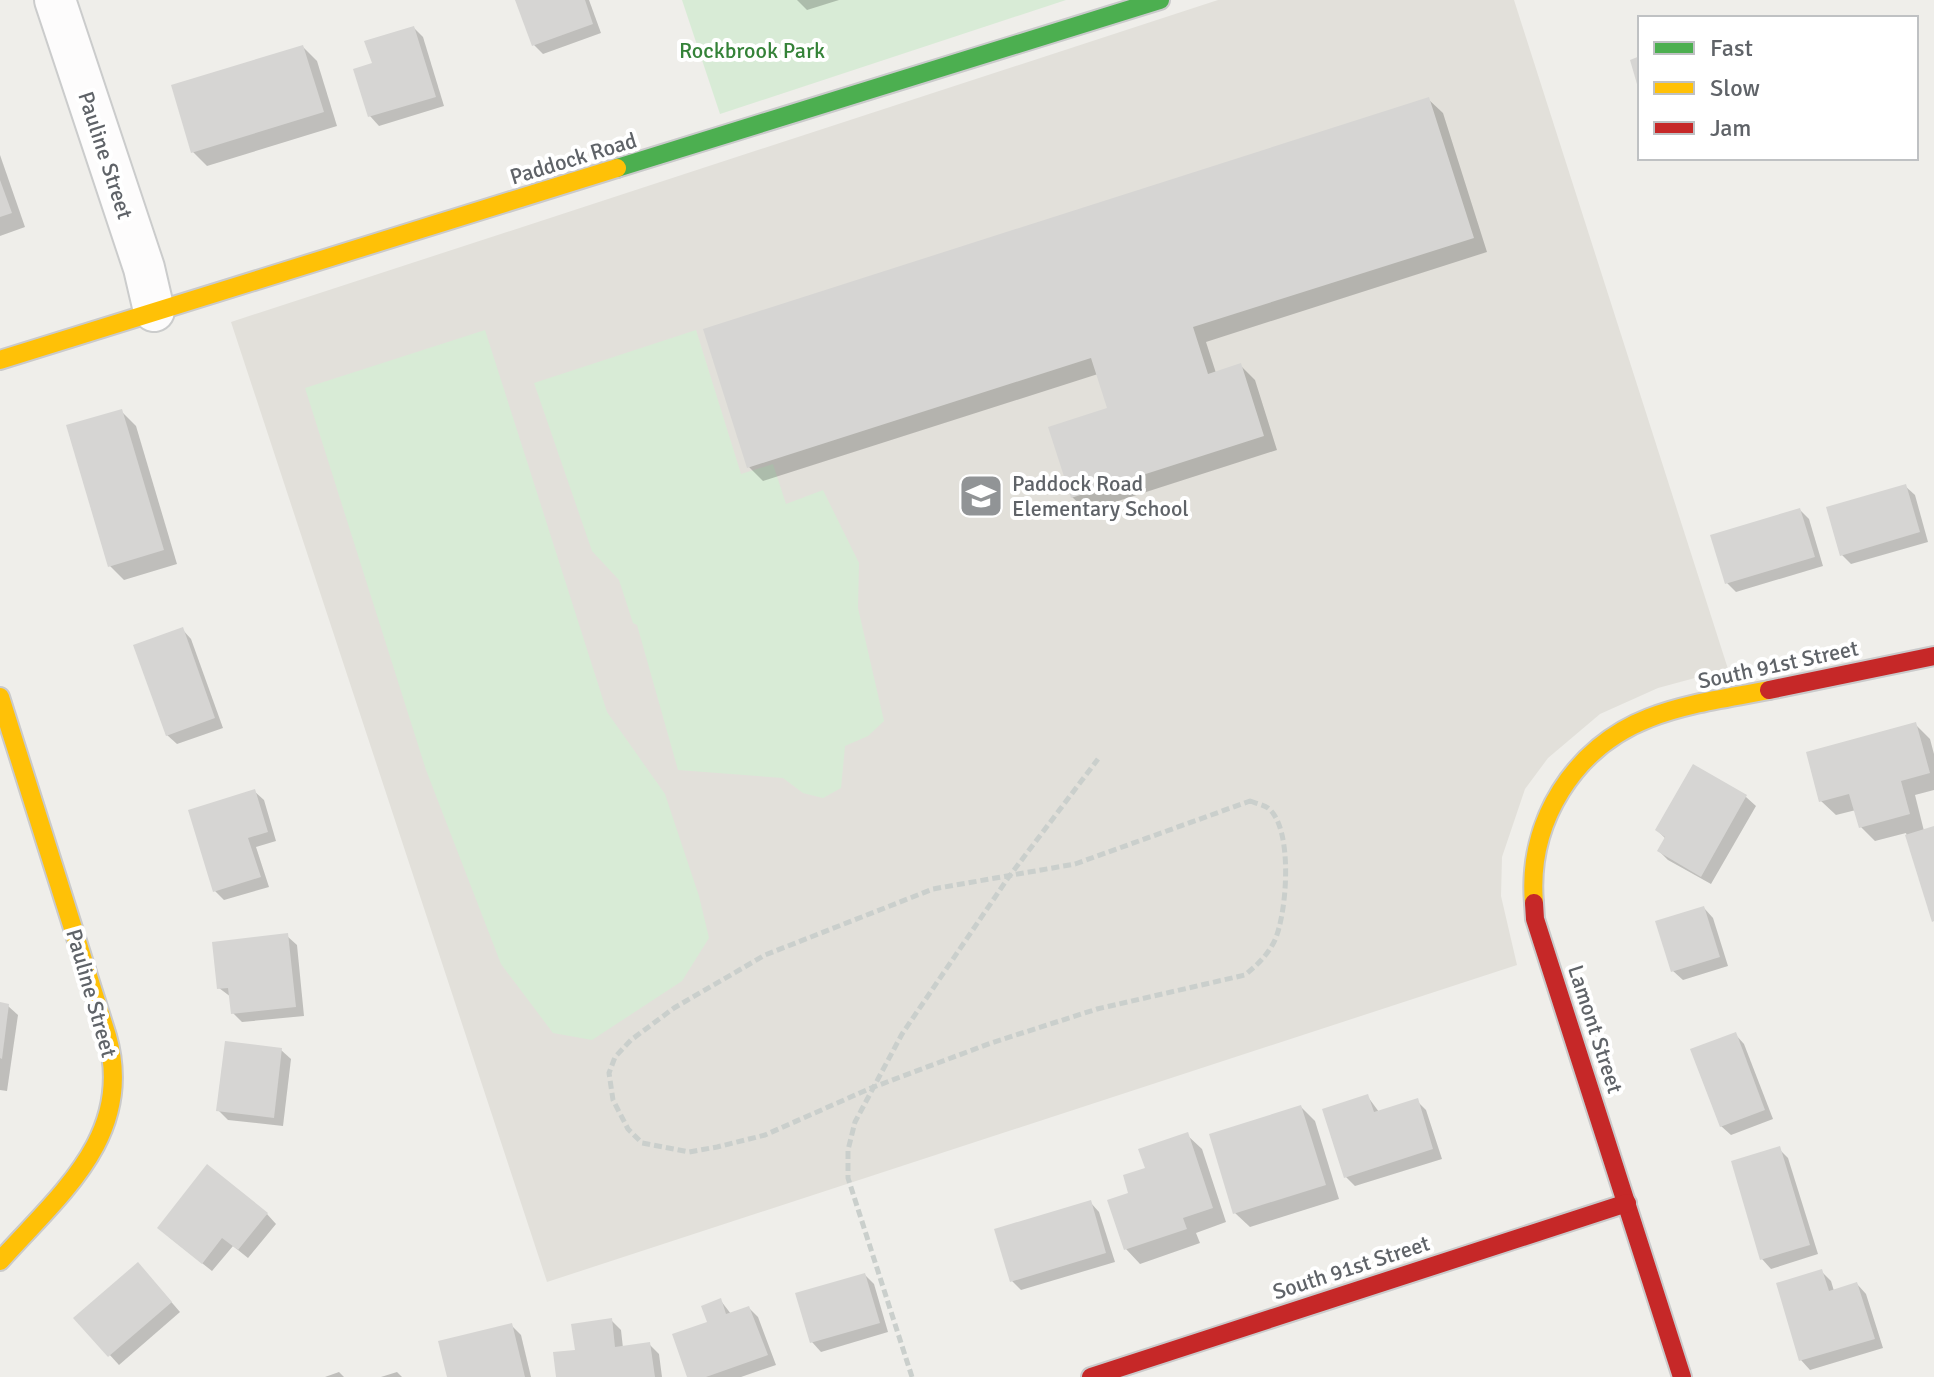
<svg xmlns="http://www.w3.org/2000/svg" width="1934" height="1377" viewBox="0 0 1934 1377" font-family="Signika,sans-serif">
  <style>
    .education { fill: #e2e0da }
    .green { fill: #d8ebd6 }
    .shadow { fill: #0003 }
    .building { fill: #d6d5d3 }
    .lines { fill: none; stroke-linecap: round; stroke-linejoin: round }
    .street-casing { stroke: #cbcccc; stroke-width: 44 }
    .fast-casing { stroke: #cacacb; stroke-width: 22 }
    .slow-casing { stroke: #cacacb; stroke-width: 22 }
    .jam-casing { stroke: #cacacb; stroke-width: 22 }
    .path { stroke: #cacfcc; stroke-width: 5; stroke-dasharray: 8 4; stroke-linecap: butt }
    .street { stroke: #fdfcfc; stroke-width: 40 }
    .fast { stroke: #4caf50; stroke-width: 18 }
    .slow { stroke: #ffc107; stroke-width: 18 }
    .jam { stroke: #c62828; stroke-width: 18 }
    .labels { text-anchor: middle; stroke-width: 8; stroke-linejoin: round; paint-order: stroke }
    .park-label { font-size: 22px; fill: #348238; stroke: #fff }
    .street-label { font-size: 22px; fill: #5f6368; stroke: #fff }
    .poi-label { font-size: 22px; fill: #5f6368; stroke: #fff; text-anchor: start }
  </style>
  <rect width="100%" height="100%" fill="#efeeea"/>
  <path class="education" d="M1218 0H1514L1728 669 1658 688 1600 714 1548 758 1525 789 1502 857 1501 896 1517 965 547 1282 231 322Z"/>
  <g class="green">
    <path d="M682 0H1066L720 114Z"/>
    <path d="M485 330 607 712 665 794 699 896 709 938 682 981 592 1040 553 1033 501 964 426 770 305 388Z"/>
    <path d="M696 330 741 474 773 464 786 504 823 490 859 563 858 608 884 721 868 736 845 746 841 788 823 798 803 793 783 778 678 770 637 625 633 623 619 580 592 551 534 383Z"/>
  </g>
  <g class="shadow">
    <path d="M517 0H589L601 33 543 54 534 45Z"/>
    <path d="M797 0H839L807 10Z"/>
    <path d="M414 28 423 37 444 106 379 126 370 116Z"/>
    <path d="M303 47 317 61 337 126 207 166 193 152Z"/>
    <path d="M1428 99 1443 113 1487 252 1206 342 1216 373 1240 365 1255 380 1277 450 1087 511 1072 497 1109 409 1098 374 763 481 749 467Z"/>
    <path d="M0 155 25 227 0 236Z"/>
    <path d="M121 411 136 426 177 564 124 580 110 566Z"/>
    <path d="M1905 486 1915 495 1928 542 1851 564 1842 555Z"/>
    <path d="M1800 510 1809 519 1823 566 1736 592 1727 583Z"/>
    <path d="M182 629 191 639 223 728 177 744 167 735Z"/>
    <path d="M1916 725 1930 739 1934 754V790L1915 795 1924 831 1934 828V921L1906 833 1875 841 1861 827 1856 810 1836 815 1821 801Z"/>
    <path d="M1693 767 1746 797 1756 806 1711 884 1668 860 1659 851 1666 839 1657 830Z"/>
    <path d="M254 791 264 800 276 841 256 847 269 887 224 900 215 891Z"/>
    <path d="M1704 908 1713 918 1728 966 1683 980 1673 971Z"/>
    <path d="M287 936 297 945 304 1016 242 1022 233 1013 231 997 219 988Z"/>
    <path d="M0 1004 8 1006 18 1015 7 1091 0 1090Z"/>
    <path d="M1735 1034 1744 1044 1773 1119 1731 1135 1721 1126Z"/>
    <path d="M281 1050 291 1059 283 1126 228 1120 218 1110Z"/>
    <path d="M1368 1097 1379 1112 1417 1101 1426 1110 1442 1159 1355 1186 1345 1176Z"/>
    <path d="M1301 1107 1315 1121 1339 1199 1250 1227 1235 1213Z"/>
    <path d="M1187 1135 1202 1149 1226 1222 1196 1233 1200 1243 1140 1264 1126 1249 1131 1194Z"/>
    <path d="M1779 1149 1788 1158 1818 1254 1771 1269 1762 1259Z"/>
    <path d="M1090 1202 1099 1212 1115 1262 1021 1290 1012 1281Z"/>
    <path d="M267 1214 276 1224 248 1258 233 1246 212 1271 169 1237Z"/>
    <path d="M1822 1272 1831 1281 1834 1291 1857 1284 1866 1294 1883 1348 1810 1370 1801 1360Z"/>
    <path d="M147 1274 180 1312 119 1365 76 1318Z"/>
    <path d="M865 1275 874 1284 888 1332 821 1352 812 1342Z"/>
    <path d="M721 1301 731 1314 749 1308 758 1317 776 1365 741 1377H689Z"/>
    <path d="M611 1320 621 1330 623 1348 650 1345 659 1354 662 1377H558L577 1351Z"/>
    <path d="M511 1325 521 1335 531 1377H449Z"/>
    <path d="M339 1372 344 1377H325Z"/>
    <path d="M397 1372 402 1377H381Z"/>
  </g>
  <g class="building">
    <path d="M515 0H585L593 24 532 46Z"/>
    <path d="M414 26 436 97 368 117 353 69 372 63 364 41Z"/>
    <path d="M303 45 324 112 191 153 171 85Z"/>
    <path d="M1640 56V91H1639L1630 60Z"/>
    <path d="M1429 97 1474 238 1193 327 1208 374 1241 363 1264 436 1071 498 1048 427 1107 408 1091 358 747 468 703 329Z"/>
    <path d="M0 180 12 213 0 217Z"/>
    <path d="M122 409 164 550 108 567 66 425Z"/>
    <path d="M1906 484 1920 532 1840 556 1826 507Z"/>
    <path d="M1800 508 1815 557 1725 584 1710 535Z"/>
    <path d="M183 627 215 718 166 736 133 645Z"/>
    <path d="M1916 722 1930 773 1901 781 1910 814 1859 828 1849 794 1819 802 1806 752Z"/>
    <path d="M1693 764 1747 795 1701 877 1657 851 1665 837 1655 830Z"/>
    <path d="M255 789 268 832 248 838 261 877 213 892 188 810Z"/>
    <path d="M1934 826V921L1932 922 1905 835Z"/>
    <path d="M1704 906 1720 957 1671 972 1655 921Z"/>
    <path d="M288 933 296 1007 231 1014 228 988 217 989 212 942Z"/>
    <path d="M0 1002 9 1004 2 1059 0 1058Z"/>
    <path d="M1736 1032 1765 1110 1720 1127 1690 1049Z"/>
    <path d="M225 1041 282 1048 274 1118 216 1111Z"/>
    <path d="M1368 1094 1374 1112 1418 1098 1433 1149 1344 1178 1322 1109Z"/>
    <path d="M1301 1105 1326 1185 1233 1214 1209 1134Z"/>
    <path d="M1188 1132 1213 1208 1183 1218 1187 1229 1124 1250 1107 1200 1128 1193 1123 1175 1145 1168 1138 1149Z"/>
    <path d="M1780 1146 1810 1245 1760 1260 1731 1161Z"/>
    <path d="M207 1164 268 1213 238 1250 222 1238 202 1264 157 1228Z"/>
    <path d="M1091 1200 1106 1253 1010 1282 994 1229Z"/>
    <path d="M138 1262 172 1302 108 1357 73 1318Z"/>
    <path d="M1822 1269 1829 1291 1857 1282 1875 1339 1799 1361 1776 1283Z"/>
    <path d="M865 1273 880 1323 810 1343 795 1293Z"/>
    <path d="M721 1298 726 1314 749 1306 768 1355 706 1377H687L672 1334 707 1322 701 1306Z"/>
    <path d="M612 1318 615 1347 650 1342 655 1377H556L553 1352 575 1350 571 1324Z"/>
    <path d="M512 1323 525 1377H447L438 1341Z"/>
  </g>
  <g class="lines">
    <g class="street-casing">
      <path id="street" d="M55 0 144 268 154 311"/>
    </g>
    <g class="fast-casing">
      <path id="fast" d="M617 168 1160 0"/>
    </g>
    <g class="slow-casing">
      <g id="slow">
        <path d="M0 360 617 168"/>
        <path d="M0 697 107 1036C135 1135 60 1194 0 1261"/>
        <path d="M1534 903C1527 822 1574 747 1649 718 1687 703 1729 698 1769 690"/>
      </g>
    </g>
    <g class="jam-casing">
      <g id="jam">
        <path d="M1769 690 1934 656"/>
        <path d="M1534 903 1535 919 1682 1377"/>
        <path d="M1091 1377 1627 1203"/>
      </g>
    </g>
    <g class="path">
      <path d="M1250 801C1255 803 1264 805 1268 808 1294 828 1287 916 1274 942 1266 957 1257 965 1245 975L1097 1009 991 1043 871 1088 765 1135 717 1147 689 1152 642 1143 628 1129 613 1100 609 1073 615 1057 631 1040 674 1008 765 955 933 889 1075 864Z"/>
      <path d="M912 1377 848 1178V1150L855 1122 902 1034 1008 878 1098 759"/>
    </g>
    <use href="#street" class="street"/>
    <use href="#fast" class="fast"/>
    <use href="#slow" class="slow"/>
    <use href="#jam" class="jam"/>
  </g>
  <defs>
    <g id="school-square" transform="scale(2.3)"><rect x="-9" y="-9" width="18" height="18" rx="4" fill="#919496" stroke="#fff"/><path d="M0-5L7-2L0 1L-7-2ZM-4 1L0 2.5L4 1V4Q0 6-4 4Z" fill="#fff"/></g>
  </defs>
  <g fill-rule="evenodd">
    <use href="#school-square" x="981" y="496"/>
  </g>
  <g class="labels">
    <g class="park-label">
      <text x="752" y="58">Rockbrook Park</text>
    </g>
    <g class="street-label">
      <text transform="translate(106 155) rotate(72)" y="8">Pauline Street</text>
      <text transform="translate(573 158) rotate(-17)" y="8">Paddock Road</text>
      <text transform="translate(1778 664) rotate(-12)" y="8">South 91st Street</text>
      <text transform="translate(92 993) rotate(74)" y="8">Pauline Street</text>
      <text transform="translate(1596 1029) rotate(72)" y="8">Lamont Street</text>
      <text transform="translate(1351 1267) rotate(-18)" y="8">South 91st Street</text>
    </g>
    <g class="poi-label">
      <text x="1012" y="491">Paddock Road<tspan x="1012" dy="25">Elementary School</tspan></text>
    </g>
  </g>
  <rect x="1638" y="16" width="280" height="144" fill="#ffffff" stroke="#bfc1c3" stroke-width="2"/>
  <rect x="1654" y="42" width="40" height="12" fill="#4caf50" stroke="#bfc1c3" stroke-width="2"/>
  <text x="1710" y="56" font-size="24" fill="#5f6368">Fast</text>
  <rect x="1654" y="82" width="40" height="12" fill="#ffc107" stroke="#bfc1c3" stroke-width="2"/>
  <text x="1710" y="96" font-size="24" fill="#5f6368">Slow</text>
  <rect x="1654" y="122" width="40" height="12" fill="#c62828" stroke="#bfc1c3" stroke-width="2"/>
  <text x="1710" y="136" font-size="24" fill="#5f6368">Jam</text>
</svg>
